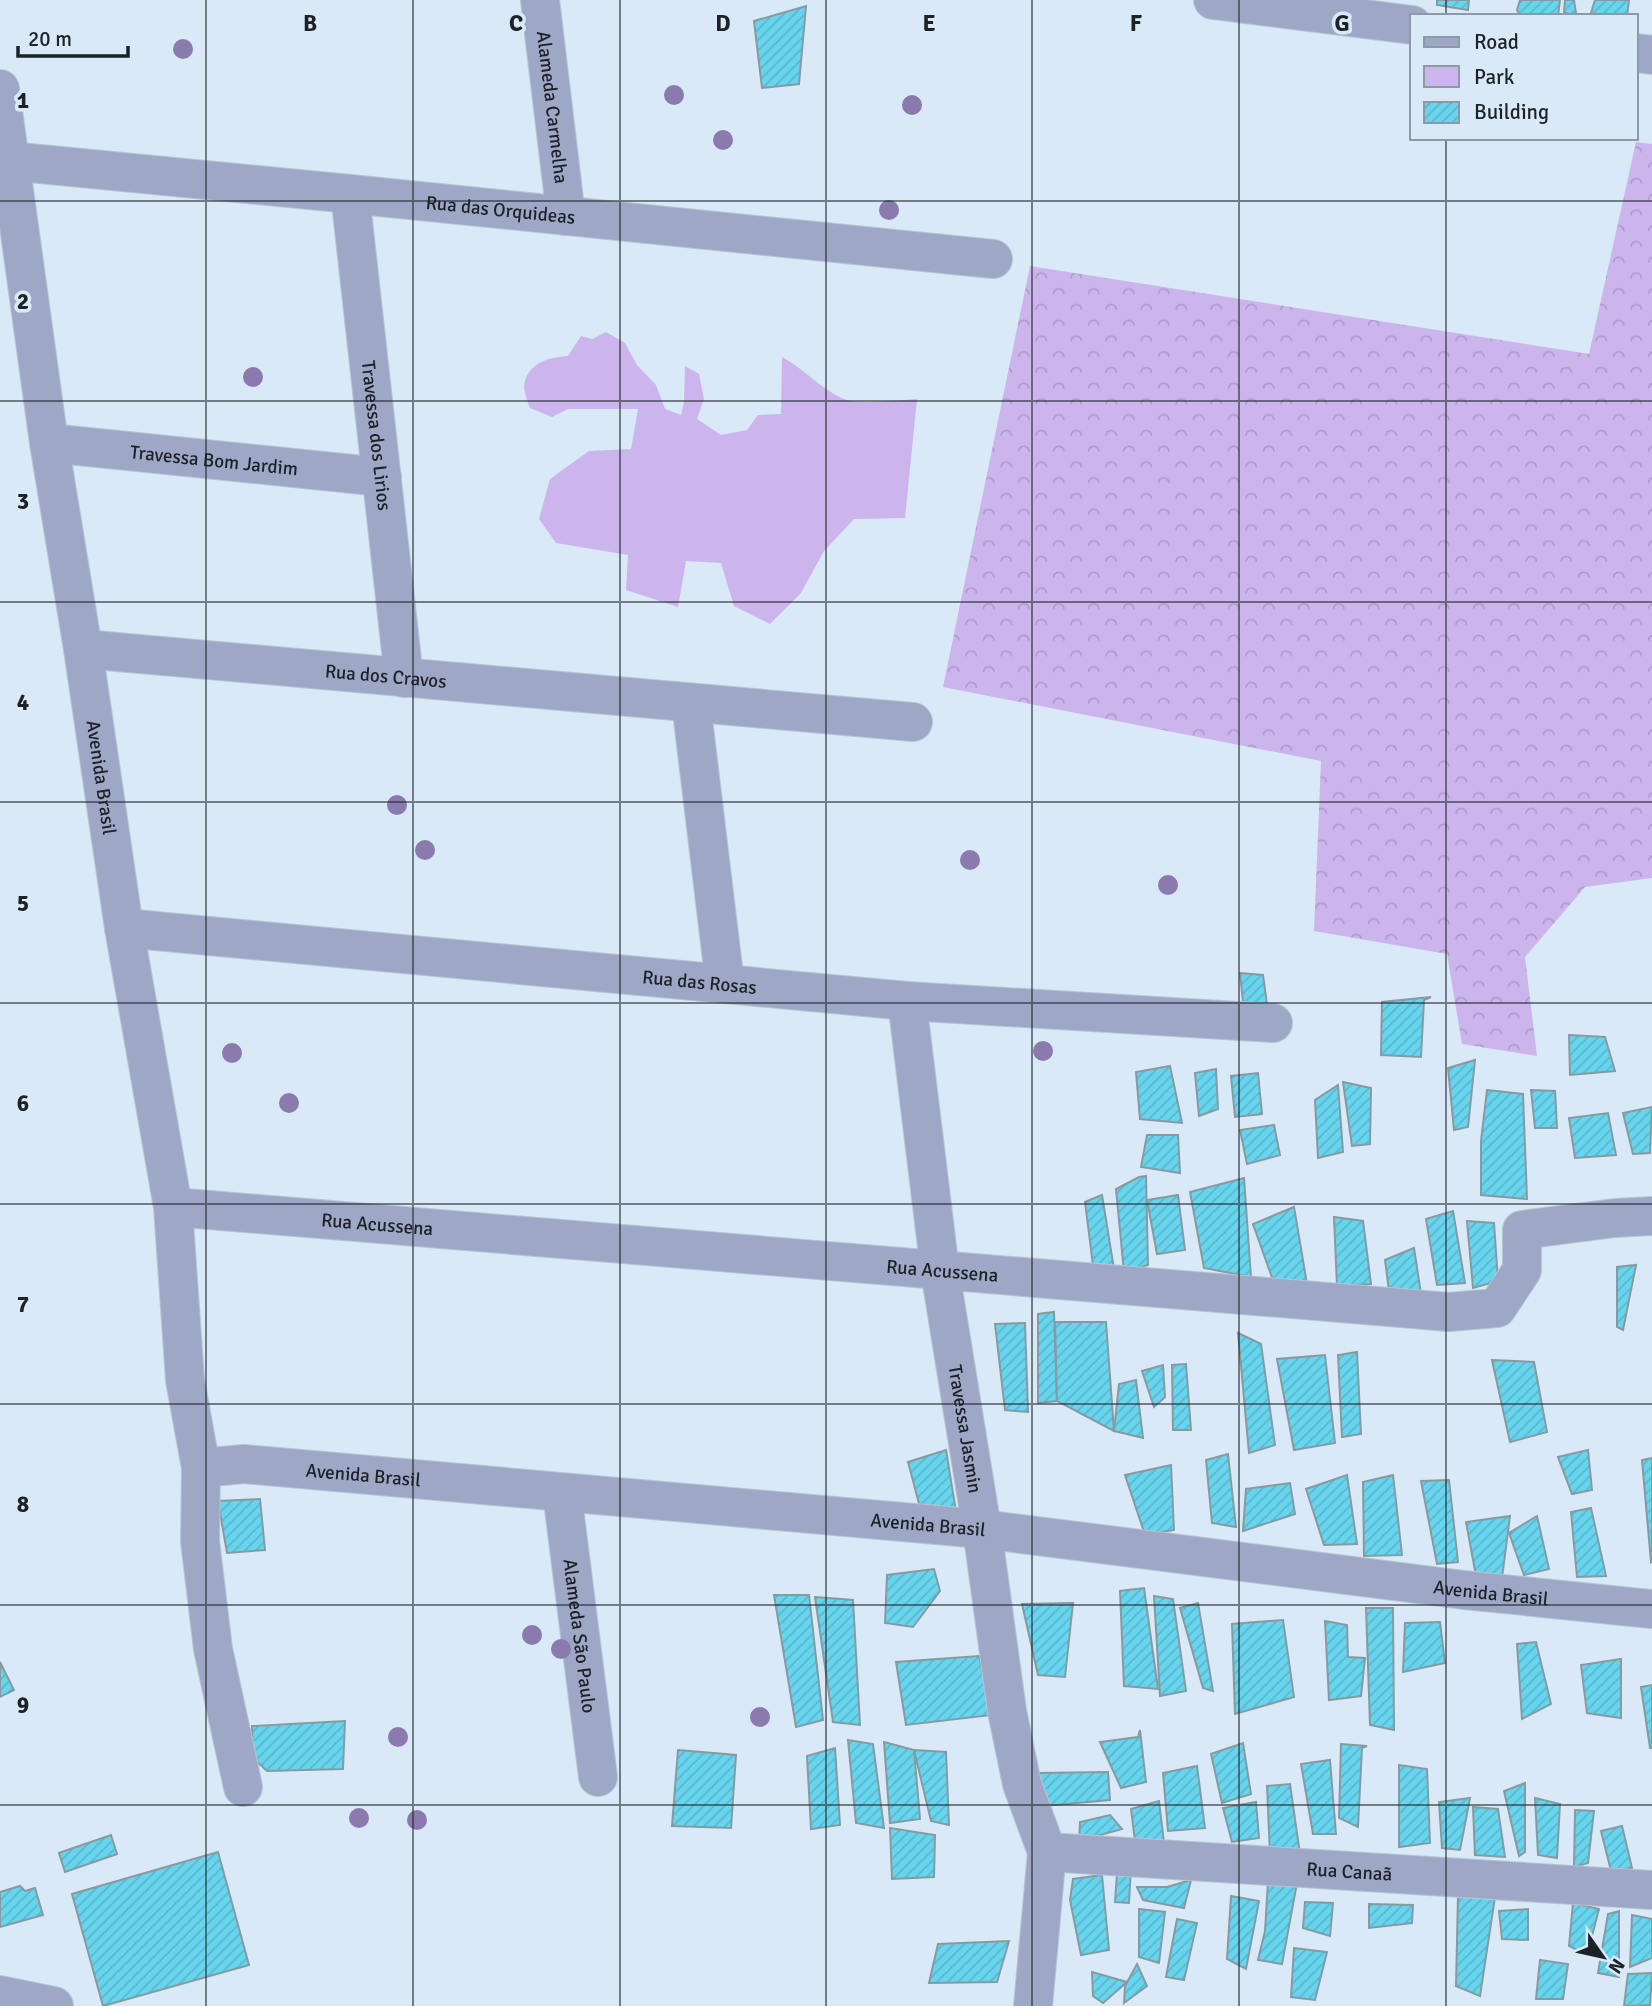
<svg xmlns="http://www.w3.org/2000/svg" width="1652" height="2006" viewBox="0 0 1652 2006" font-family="Signika,sans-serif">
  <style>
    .green { fill: #ccb5ed }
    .forest { fill: url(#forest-crowns) }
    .building { fill: url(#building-hatch); stroke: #869ba1; stroke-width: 2 }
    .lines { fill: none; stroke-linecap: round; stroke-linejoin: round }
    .minor-casing { stroke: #b7c5d2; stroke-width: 40 }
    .minor { stroke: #9fa7c7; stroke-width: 38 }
    .tree { fill: #8a7aae }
    .grid { fill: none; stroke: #1d2227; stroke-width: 2; stroke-opacity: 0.55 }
    .labels { text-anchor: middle; stroke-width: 7; stroke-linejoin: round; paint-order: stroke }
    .street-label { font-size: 19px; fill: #1d2227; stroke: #d9e9f7 }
    .grid-label { font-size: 23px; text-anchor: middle; font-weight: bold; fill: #1d2227; stroke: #d9e9f7; stroke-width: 7; stroke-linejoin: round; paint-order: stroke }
  </style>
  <defs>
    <pattern id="forest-crowns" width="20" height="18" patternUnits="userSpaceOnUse" patternTransform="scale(1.75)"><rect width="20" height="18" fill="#ccb5ed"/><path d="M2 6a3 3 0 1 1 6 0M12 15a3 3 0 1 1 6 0" fill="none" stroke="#af9bcb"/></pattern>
    <pattern id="building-hatch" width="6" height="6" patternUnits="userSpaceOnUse" patternTransform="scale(1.75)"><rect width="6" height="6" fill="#68d5ef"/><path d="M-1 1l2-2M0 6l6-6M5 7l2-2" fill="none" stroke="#5ab7cd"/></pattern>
  </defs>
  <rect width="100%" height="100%" fill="#d9e9f7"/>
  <path class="green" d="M606 332 625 343 637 365 656 385 665 409 681 415 684 402 685 366 699 374 704 399 697 419 721 435 747 430 758 415 781 414 782 357C805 369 826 395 851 401 867 404 900 400 917 399L905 518 854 519 824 551 801 593 770 624 734 606 721 563 686 561 678 607 626 590 628 555 556 543 539 519 550 479 589 451 631 449 638 409H568L552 417 530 408C528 402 524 392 524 386 527 363 549 357 568 356L581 336 592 339Z"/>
  <path class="forest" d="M1636 142 1652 144V878L1585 887 1525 957 1537 1056 1462 1044 1447 954 1314 931 1321 761 943 687 1030 266 1589 354Z"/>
  <g class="building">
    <path d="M1437 0H1469L1468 10 1437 5Z"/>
    <path d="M1520 0H1560L1558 16H1521L1517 10Z"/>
    <path d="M1565 0H1574L1576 13 1572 16 1564 12Z"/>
    <path d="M1595 0H1629L1627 16H1590Z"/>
    <path d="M806 6 799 84 762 88 754 21Z"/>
    <path d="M1240 973 1263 975 1268 1012 1243 1002Z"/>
    <path d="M1431 997 1424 1000 1421 1057 1381 1055 1382 1002Z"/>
    <path d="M1569 1035 1605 1037 1615 1071 1570 1075Z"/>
    <path d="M1475 1060 1468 1127 1454 1130 1448 1068Z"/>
    <path d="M1170 1066 1182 1123 1140 1119 1136 1072Z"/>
    <path d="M1216 1069 1218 1109 1199 1116 1195 1073Z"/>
    <path d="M1258 1073 1262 1114 1235 1117 1231 1076Z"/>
    <path d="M1343 1082 1371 1088 1370 1144 1352 1146Z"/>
    <path d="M1338 1085 1343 1152 1318 1158 1315 1100Z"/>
    <path d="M1487 1090 1523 1094 1527 1199 1481 1195V1141Z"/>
    <path d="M1531 1090 1555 1091 1557 1128H1535Z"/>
    <path d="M1652 1107 1650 1153 1633 1154 1623 1113Z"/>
    <path d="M1608 1113 1616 1155 1575 1158 1569 1118Z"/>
    <path d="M1274 1125 1280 1155 1247 1164 1240 1130Z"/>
    <path d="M1147 1135H1178L1180 1173 1141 1167Z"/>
    <path d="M1146 1176 1148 1265 1124 1272 1116 1189 1139 1177Z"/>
    <path d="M1244 1178 1251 1277 1204 1268 1190 1192Z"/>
    <path d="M1102 1195 1114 1269 1094 1273 1085 1202Z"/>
    <path d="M1178 1195 1185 1250 1157 1254 1147 1200Z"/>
    <path d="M1294 1207 1307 1284 1275 1286 1253 1224Z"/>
    <path d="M1453 1211 1465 1283 1437 1285 1426 1219Z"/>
    <path d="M1334 1217 1363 1221 1371 1284 1337 1286Z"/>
    <path d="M1467 1221 1494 1223 1498 1281 1473 1288Z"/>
    <path d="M1414 1248 1421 1294 1389 1291 1385 1260Z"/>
    <path d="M1636 1265 1623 1330 1617 1327V1267Z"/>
    <path d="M1054 1312 1057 1401 1038 1403V1314Z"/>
    <path d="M1055 1322H1106L1114 1431 1057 1401Z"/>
    <path d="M1025 1323 1028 1412 1005 1410 995 1324Z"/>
    <path d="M1238 1333 1261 1344 1275 1445 1249 1453Z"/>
    <path d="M1357 1352 1361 1434 1342 1437 1338 1355Z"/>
    <path d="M1325 1355 1335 1443 1294 1450 1277 1359Z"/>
    <path d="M1492 1360 1534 1362 1547 1432 1510 1442Z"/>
    <path d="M1186 1364 1191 1430H1173L1172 1365Z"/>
    <path d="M1163 1365 1165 1397 1154 1407 1142 1371Z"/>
    <path d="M1136 1380 1143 1438 1114 1431 1119 1384Z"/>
    <path d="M946 1450 957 1518 922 1515 908 1462Z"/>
    <path d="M1588 1450 1592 1490 1572 1494 1558 1457Z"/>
    <path d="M1228 1454 1236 1527 1212 1523 1206 1460Z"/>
    <path d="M1652 1458V1561L1651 1562 1642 1460Z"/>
    <path d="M1171 1465 1174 1530 1145 1535 1125 1475Z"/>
    <path d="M1347 1475 1357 1544 1324 1545 1306 1489Z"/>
    <path d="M1393 1475 1402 1555 1364 1556 1363 1482Z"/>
    <path d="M1449 1480 1458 1562 1437 1564 1421 1481Z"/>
    <path d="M1290 1483 1295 1514 1243 1531 1246 1489Z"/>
    <path d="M260 1499 265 1550 227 1553 218 1501Z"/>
    <path d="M1591 1508 1606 1576 1577 1577 1571 1512Z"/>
    <path d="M1510 1516 1502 1578 1476 1576 1466 1522Z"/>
    <path d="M1537 1516 1549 1569 1524 1575 1509 1533Z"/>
    <path d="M934 1569 940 1591 913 1627 885 1623 887 1575Z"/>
    <path d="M1144 1588 1158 1689 1124 1686 1120 1591Z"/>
    <path d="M774 1595H809L823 1720 796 1727Z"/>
    <path d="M1154 1596 1173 1599 1186 1691 1160 1696Z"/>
    <path d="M815 1597 853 1600 860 1725 833 1722Z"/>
    <path d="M1073 1603 1065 1677 1038 1675 1022 1604Z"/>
    <path d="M1198 1603 1213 1691 1203 1688 1180 1608Z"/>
    <path d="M1366 1608H1393L1394 1730 1370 1725Z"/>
    <path d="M1283 1620 1294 1697 1235 1714 1232 1624Z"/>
    <path d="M1325 1621 1347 1625 1348 1657 1365 1658 1361 1696 1329 1700Z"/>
    <path d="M1440 1622 1445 1663 1403 1672 1405 1623Z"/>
    <path d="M1536 1642 1551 1704 1522 1719 1517 1644Z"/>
    <path d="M979 1656 992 1715 906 1725 896 1662Z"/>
    <path d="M1621 1659V1718L1587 1713 1581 1665Z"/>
    <path d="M0 1662 14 1690 0 1697Z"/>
    <path d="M1652 1685V1748H1650L1641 1687Z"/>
    <path d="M345 1721 343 1769 267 1771 253 1758 252 1726Z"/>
    <path d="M1140 1730 1146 1782 1121 1788 1100 1742 1138 1737Z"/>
    <path d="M848 1740 873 1744 884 1828 856 1823Z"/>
    <path d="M884 1742 914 1750 920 1819 890 1823Z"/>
    <path d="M1243 1743 1251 1794 1222 1803 1211 1754Z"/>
    <path d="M1341 1744 1367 1746 1362 1748 1358 1827 1339 1818Z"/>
    <path d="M835 1748 840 1825 811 1829 807 1756Z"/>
    <path d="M678 1750 736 1755 731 1828 672 1826Z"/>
    <path d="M914 1750 946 1752 949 1825 931 1821Z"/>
    <path d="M1330 1760 1336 1834H1313L1301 1764Z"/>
    <path d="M1399 1765 1427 1769 1430 1843 1399 1847Z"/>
    <path d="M1197 1766 1205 1828 1168 1831 1163 1773Z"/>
    <path d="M1108 1772 1110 1800 1044 1806 1036 1773Z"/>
    <path d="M1525 1783V1852L1519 1856 1504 1791Z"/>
    <path d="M1290 1784 1300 1854H1270L1267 1786Z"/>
    <path d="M1470 1798 1460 1850 1442 1848 1439 1802Z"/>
    <path d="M1535 1798 1560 1804 1557 1858 1538 1855Z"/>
    <path d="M1159 1801 1164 1843 1137 1858 1131 1809Z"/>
    <path d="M1256 1802 1259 1838 1232 1842 1223 1808Z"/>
    <path d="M1473 1807 1498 1809 1505 1857 1475 1855Z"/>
    <path d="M1575 1810 1594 1811 1588 1863 1574 1867Z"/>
    <path d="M1110 1815 1122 1829 1079 1841 1080 1822Z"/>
    <path d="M1622 1826 1632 1868 1611 1871 1601 1831Z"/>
    <path d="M890 1828 935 1835 934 1877 892 1879Z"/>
    <path d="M111 1835 117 1854 65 1872 59 1853Z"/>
    <path d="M218 1852 249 1965 103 2006 72 1894Z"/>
    <path d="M1131 1869 1129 1903 1115 1902 1117 1873Z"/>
    <path d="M1102 1875 1109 1950 1081 1955 1070 1900 1073 1879Z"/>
    <path d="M1191 1880 1184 1908 1143 1900 1137 1887H1167Z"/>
    <path d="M1268 1882 1297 1883 1282 1964 1258 1960 1265 1931Z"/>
    <path d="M20 1886 25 1891 35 1888 43 1915 0 1927V1892Z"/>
    <path d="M1231 1896 1259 1901 1246 1969 1227 1959Z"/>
    <path d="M1458 1896 1495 1897 1480 1996 1456 1986Z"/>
    <path d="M1305 1902 1333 1903 1330 1936 1303 1928Z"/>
    <path d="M1573 1903 1599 1909 1587 1955 1569 1946Z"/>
    <path d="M1369 1904 1413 1905 1412 1923 1369 1928Z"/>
    <path d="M1139 1909 1165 1912 1159 1963 1139 1957Z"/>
    <path d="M1528 1909V1940L1502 1939 1499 1911Z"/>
    <path d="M1619 1911V1977L1598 1973 1608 1914Z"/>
    <path d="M1632 1915 1652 1919V1958L1630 1967Z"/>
    <path d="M1177 1919 1197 1923 1184 1980 1166 1977Z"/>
    <path d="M1009 1941 997 1982 929 1983 938 1944Z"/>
    <path d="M1294 1948 1327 1952 1315 2000 1291 1997Z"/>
    <path d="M1540 1960 1568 1964 1563 1999H1536Z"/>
    <path d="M1137 1964 1147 1986 1124 2003 1125 1986Z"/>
    <path d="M1092 1972 1127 1982 1103 2003 1093 1996Z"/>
    <path d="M1652 1973 1650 2005 1624 2006 1628 1974Z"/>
  </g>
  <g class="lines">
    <g class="minor-casing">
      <g id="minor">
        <path id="s1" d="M540 0 566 216"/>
        <path d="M1213 0 1412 25"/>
        <path d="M1636 53 1652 55"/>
        <path id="s2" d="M0 89 49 443 83 649 124 928 173 1207 185 1380 201 1468 200 1541 213 1649 243 1787"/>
        <path id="s3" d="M9 161 350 194 993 259"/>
        <path id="s4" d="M350 194 404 678"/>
        <path id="s5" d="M49 443 382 477"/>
        <path id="s6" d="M83 649 913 722"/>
        <path d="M691 703 725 984"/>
        <path id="s7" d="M124 928 907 1001 1273 1023"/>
        <path id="s8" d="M907 1001 940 1271 982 1529 1007 1711 1022 1784 1047 1852 1033 2006"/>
        <path id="s9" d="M173 1207 1449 1312 1497 1308 1522 1270V1230L1615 1218 1652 1216"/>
        <path id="s10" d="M201 1468 244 1464 982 1529 1464 1590 1652 1609"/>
        <path id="s11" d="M562 1493 598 1777"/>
        <path id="s12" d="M1047 1852 1652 1890"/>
        <path d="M0 1995 54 2006"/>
      </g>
    </g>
    <use href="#minor" class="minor"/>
  </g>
  <g class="tree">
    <circle cx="183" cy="49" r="10"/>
    <circle cx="674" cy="95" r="10"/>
    <circle cx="912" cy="105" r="10"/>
    <circle cx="723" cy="140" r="10"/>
    <circle cx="889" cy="210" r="10"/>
    <circle cx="253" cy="377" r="10"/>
    <circle cx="397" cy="805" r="10"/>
    <circle cx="425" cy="850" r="10"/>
    <circle cx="970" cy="860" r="10"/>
    <circle cx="1168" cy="885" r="10"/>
    <circle cx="1043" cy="1051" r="10"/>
    <circle cx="232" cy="1053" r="10"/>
    <circle cx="289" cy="1103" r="10"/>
    <circle cx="532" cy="1635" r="10"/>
    <circle cx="561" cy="1649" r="10"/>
    <circle cx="760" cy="1717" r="10"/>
    <circle cx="398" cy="1737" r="10"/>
    <circle cx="359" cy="1818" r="10"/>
    <circle cx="417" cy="1820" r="10"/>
  </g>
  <path class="grid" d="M206 0V2006M413 0V2006M620 0V2006M826 0V2006M1032 0V2006M1239 0V2006M1446 0V16M1446 138V2006M0 201H1652M0 401H1652M0 602H1652M0 802H1652M0 1003H1652M0 1204H1652M0 1404H1652M0 1605H1652M0 1805H1652"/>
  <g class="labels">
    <g class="street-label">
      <text dy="7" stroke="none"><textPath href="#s1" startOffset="108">Alameda Carmelha</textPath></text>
      <text dy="7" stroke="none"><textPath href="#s3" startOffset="494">Rua das Orquideas</textPath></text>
      <text dy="7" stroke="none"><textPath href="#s4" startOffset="243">Travessa dos Lirios</textPath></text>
      <text dy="7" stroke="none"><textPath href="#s5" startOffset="166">Travessa Bom Jardim</textPath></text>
      <text dy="7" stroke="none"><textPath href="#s6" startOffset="304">Rua dos Cravos</textPath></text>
      <text dy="7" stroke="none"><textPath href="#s2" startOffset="696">Avenida Brasil</textPath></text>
      <text dy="7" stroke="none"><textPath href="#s7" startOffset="578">Rua das Rosas</textPath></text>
      <text dy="7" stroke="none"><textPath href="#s9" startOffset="205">Rua Acussena</textPath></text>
      <text dy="7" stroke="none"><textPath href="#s9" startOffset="772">Rua Acussena</textPath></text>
      <text dy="7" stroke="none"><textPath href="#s8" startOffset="432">Travessa Jasmin</textPath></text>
      <text dy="7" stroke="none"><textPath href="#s10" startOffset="163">Avenida Brasil</textPath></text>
      <text dy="7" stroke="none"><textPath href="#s10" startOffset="730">Avenida Brasil</textPath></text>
      <text dy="7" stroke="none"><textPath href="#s10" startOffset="1297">Avenida Brasil</textPath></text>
      <text dy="7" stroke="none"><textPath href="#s11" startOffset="144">Alameda São Paulo</textPath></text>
      <text dy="7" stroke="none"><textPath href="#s12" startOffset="303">Rua Canaã</textPath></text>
    </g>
  </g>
  <g class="grid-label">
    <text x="310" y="31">B</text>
    <text x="516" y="31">C</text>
    <text x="723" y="31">D</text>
    <text x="929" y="31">E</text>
    <text x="1136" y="31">F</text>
    <text x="1342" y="31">G</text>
    <text x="23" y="108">1</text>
    <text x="23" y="309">2</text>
    <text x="23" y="509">3</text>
    <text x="23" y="710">4</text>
    <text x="23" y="911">5</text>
    <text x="23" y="1111">6</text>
    <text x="23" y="1312">7</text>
    <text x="23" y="1512">8</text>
    <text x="23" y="1713">9</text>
  </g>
  <rect x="1410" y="14" width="228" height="126" fill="#d9e9f7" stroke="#8e99a4" stroke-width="2"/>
  <rect x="1424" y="37" width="35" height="10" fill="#9fa7c7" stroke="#8e99a4" stroke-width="2"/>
  <text x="1474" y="49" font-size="21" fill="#1d2227">Road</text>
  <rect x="1424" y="66" width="35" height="21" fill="#ccb5ed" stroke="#8e99a4" stroke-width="2"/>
  <text x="1474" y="84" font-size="21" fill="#1d2227">Park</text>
  <rect x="1424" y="102" width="35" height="21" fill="url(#building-hatch)" stroke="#8e99a4" stroke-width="2"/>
  <text x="1474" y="119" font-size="21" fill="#1d2227">Building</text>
  <g transform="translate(1603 1957) rotate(124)" stroke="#d9e9f7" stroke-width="5" paint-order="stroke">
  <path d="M0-5L12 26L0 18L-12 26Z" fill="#1d2227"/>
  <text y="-10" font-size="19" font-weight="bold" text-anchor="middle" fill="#1d2227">N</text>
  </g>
  <path d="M18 46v10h110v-10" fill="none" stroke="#1d2227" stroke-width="3.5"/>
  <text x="28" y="46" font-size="21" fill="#1d2227" stroke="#d9e9f7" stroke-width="5" paint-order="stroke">20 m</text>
</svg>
